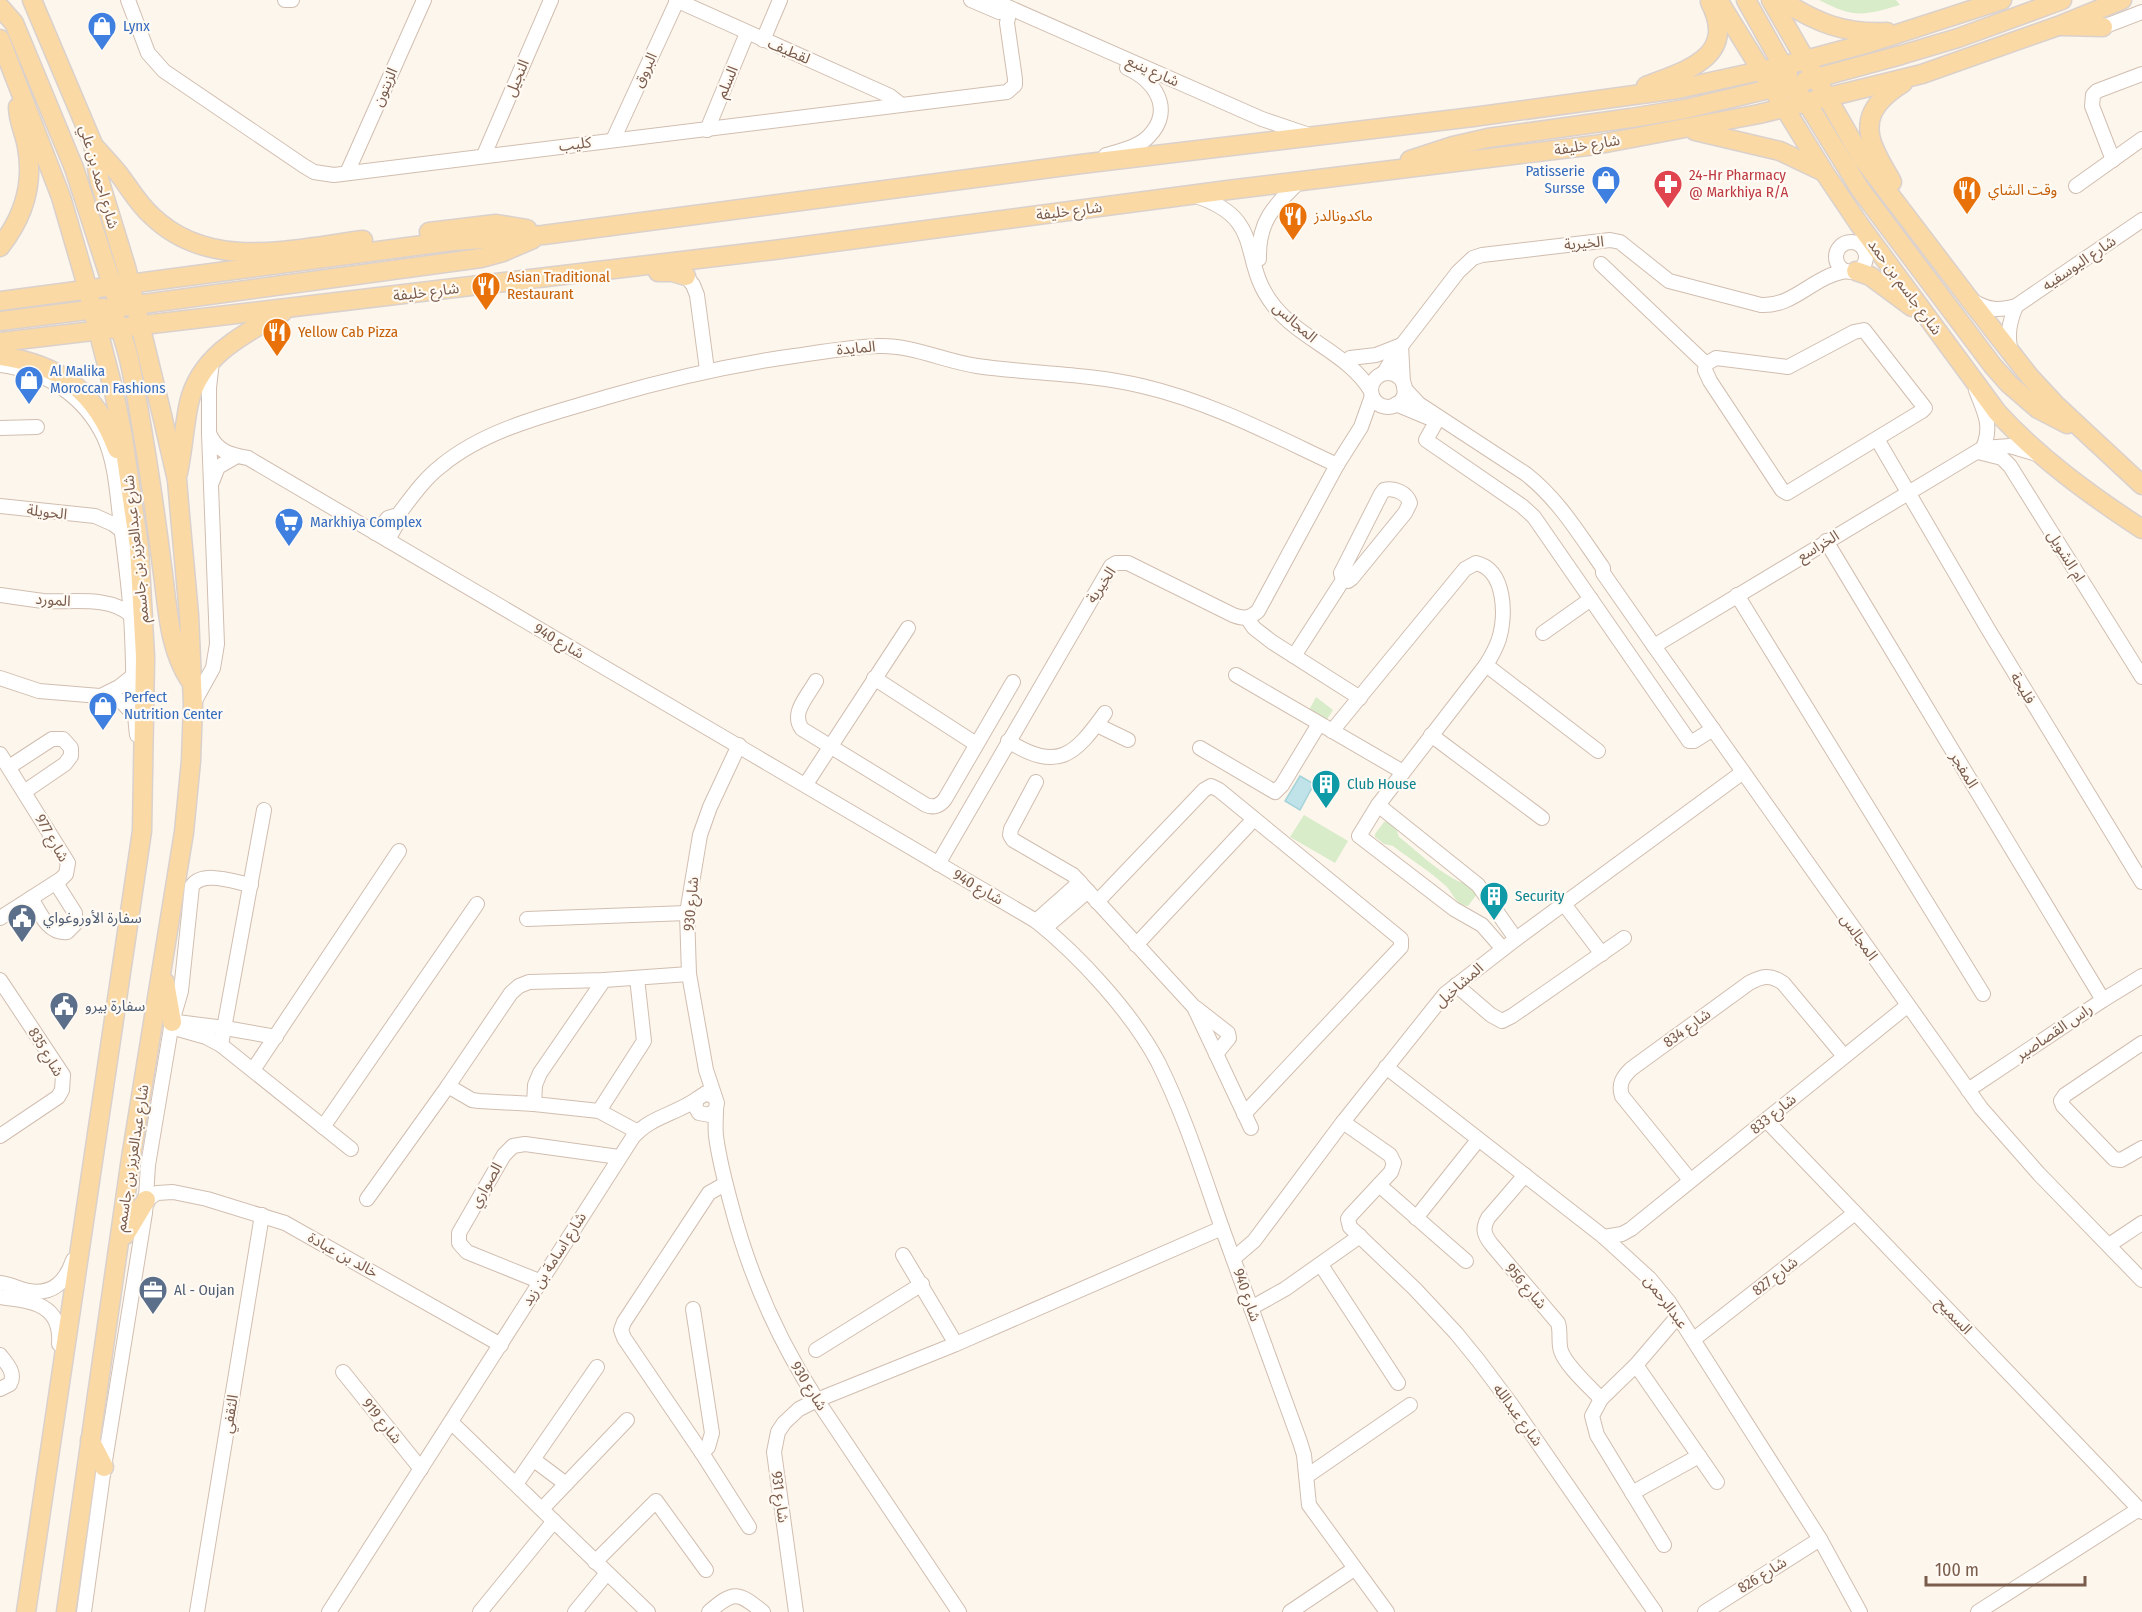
<svg xmlns="http://www.w3.org/2000/svg" width="2142" height="1612" viewBox="0 0 2142 1612" font-family="'Fira Sans Condensed','Noto Sans Arabic',sans-serif">
  <style>
    .green { fill: #d8ecc9 }
    .water { fill: #bfe3e8; stroke: #a5d3da; stroke-width: 1.5 }
    .lines { fill: none; stroke-linecap: round; stroke-linejoin: round }
    .minor-casing { stroke: #d1beb0; stroke-width: 16 }
    .major-casing { stroke: #dad1cd; stroke-width: 21 }
    .minor { stroke: #fff; stroke-width: 14 }
    .major { stroke: #fbd9a5; stroke-width: 18 }
    .labels { text-anchor: middle; stroke-width: 4.5; stroke-linejoin: round; paint-order: stroke }
    .shop-label { font-size: 15px; fill: #366cbe; stroke: #fffaf3; text-anchor: start }
    .street-label { font-size: 15px; fill: #7a5c4d; stroke: #fffaf3 }
    .health-label { font-size: 15px; fill: #be3a42; stroke: #fffaf3; text-anchor: start }
    .food-label { font-size: 15px; fill: #c56008; stroke: #fffaf3; text-anchor: start }
    .culture-label { font-size: 15px; fill: #0d838f; stroke: #fffaf3; text-anchor: start }
    .service-label { font-size: 15px; fill: #4e5e75; stroke: #fffaf3; text-anchor: start }
  </style>
  <rect width="100%" height="100%" fill="#fdf6ec"/>
  <g class="green">
    <path d="M1819 0H1896L1900 5C1863 16 1854 18 1819 0Z"/>
    <path d="M1316 697 1333 710 1326 721 1308 712Z"/>
    <path d="M1304 815 1348 841 1335 863 1290 837Z"/>
    <path d="M1387 821 1396 828 1399 837C1417 851 1434 868 1454 879 1463 884 1472 883 1477 894L1468 906C1456 905 1454 895 1447 887 1431 872 1410 859 1393 846L1384 844 1375 837V834L1384 822Z"/>
  </g>
  <path class="water" d="M1300 776 1314 784 1300 810 1285 801Z"/>
  <g class="lines">
    <g class="minor-casing">
      <g id="minor">
        <path d="M128 0 148 53 164 71 304 166 314 172 334 175 1007 92 1015 85V79L1007 23 1010 8"/>
        <path d="M285 0H292"/>
        <path d="M676 0 890 96 900 104"/>
        <path d="M971 0 999 12"/>
        <path d="M992 0 1262 119 1309 135"/>
        <path d="M2103 27 2142 12"/>
        <path d="M763 40 780 0"/>
        <path d="M707 130 747 33"/>
        <path d="M613 140 677 1"/>
        <path d="M484 155 551 0"/>
        <path d="M1106 155C1120 151 1139 147 1149 136 1175 109 1154 80 1127 68"/>
        <path d="M2113 160 2092 106 2093 95 2097 91 2142 74"/>
        <path d="M347 173 424 0"/>
        <path d="M2076 186 2142 139"/>
        <path d="M1196 196C1268 220 1237 260 1274 306 1301 340 1348 353 1371 391"/>
        <circle cx="1851" cy="257" r="15"/>
        <path d="M1259 259C1258 221 1274 206 1300 181"/>
        <path d="M1601 264 1706 364 1705 370 1710 381 1782 490 1787 493 1922 411 1925 408 1864 330 1854 332 1788 367 1716 358 1706 364"/>
        <path d="M686 276 693 285 697 295 707 370"/>
        <path d="M1973 301C1989 310 1998 311 2016 306L2142 220"/>
        <path d="M1401 345 1403 383"/>
        <path d="M2011 353C2007 335 2009 323 2016 306"/>
        <path d="M1350 358 1376 355 1399 346"/>
        <path d="M0 365C45 371 84 395 104 437 115 461 117 491 120 517 124 550 129 584 131 617 134 656 132 696 137 735"/>
        <path d="M1384 373 1395 354 1458 272 1473 258 1482 255 1610 240 1620 242 1669 281 1761 305C1794 307 1813 276 1846 271"/>
        <circle cx="1388" cy="390" r="17"/>
        <path d="M1404 388 1419 404 1526 474C1559 500 1579 534 1603 568V573L1654 646 1981 1108 2039 1174 2142 1280"/>
        <path d="M1976 390C1984 412 1993 425 1983 448"/>
        <path d="M1396 404 1427 417"/>
        <path d="M1436 422 1426 440 1522 506 1534 517 1689 741H1694L1713 729"/>
        <path d="M0 428 37 427"/>
        <path d="M209 433C216 451 230 455 248 458L1036 921C1080 956 1132 1013 1158 1062 1185 1116 1202 1171 1222 1228 1248 1300 1274 1371 1300 1442L1304 1455 1309 1505 1387 1612"/>
        <path d="M1877 439 1988 629 2142 882"/>
        <path d="M1978 452 2002 458 2010 466 2142 677"/>
        <path d="M212 482 218 467 237 456"/>
        <path d="M0 506 95 516 113 524 121 530"/>
        <path d="M375 533 388 518 398 515C411 498 424 479 441 466 487 428 551 414 607 397 669 379 730 365 794 356 822 352 850 347 879 346 912 345 944 361 977 366 1032 374 1088 373 1142 386 1211 402 1273 435 1337 465"/>
        <path d="M388 540 399 520 398 515"/>
        <path d="M1826 541 2103 1000"/>
        <path d="M0 595C14 597 29 599 43 601 71 603 108 595 131 615"/>
        <path d="M1737 595 1983 994"/>
        <path d="M1247 618 1254 628 1272 642 1360 698"/>
        <path d="M1543 633 1591 599"/>
        <path d="M1654 646 1983 448 2010 446 2040 455"/>
        <path d="M1294 656 1343 580 1341 573 1381 494 1384 490C1394 487 1407 493 1410 503L1405 513 1352 578 1348 581 1343 580"/>
        <path d="M1486 665 1598 751"/>
        <path d="M1236 675 1403 772"/>
        <path d="M0 678 39 691 112 697 121 701 135 716"/>
        <path d="M874 678 976 744"/>
        <path d="M816 681C808 696 790 713 802 729L926 805C933 808 940 806 945 799L1013 682"/>
        <path d="M103 695 119 687 134 675"/>
        <path d="M193 704 213 668 217 644 209 433V388L212 361"/>
        <path d="M1097 725 1128 740"/>
        <path d="M1332 731 1465 569 1476 563C1506 570 1506 616 1499 639 1496 648 1491 657 1486 665L1378 805 1359 836 1454 909 1482 925 1503 949"/>
        <path d="M1431 735 1542 818"/>
        <path d="M1008 741C1058 772 1074 756 1105 713"/>
        <path d="M1200 748 1275 792 1282 785 1319 724"/>
        <path d="M0 754 68 863 66 874 61 879 0 918"/>
        <path d="M9 767 52 739H63L71 748V756L65 764 24 792"/>
        <path d="M1036 782 1011 829 1010 835 1013 840 1073 875 1194 1007 1251 1128"/>
        <path d="M806 784 908 628"/>
        <path d="M1378 805 1478 885 1516 939"/>
        <path d="M938 864 1111 566 1116 563H1128L1233 615C1243 619 1249 619 1258 611L1337 465 1361 427 1372 396"/>
        <path d="M31 898C40 913 48 934 67 932L75 924V913L56 883"/>
        <path d="M1097 902 1204 790 1211 786 1219 790 1401 939V947L1244 1114"/>
        <path d="M1564 904 1602 954"/>
        <path d="M527 919 687 913"/>
        <path d="M1036 921 1080 882"/>
        <path d="M1045 928 1088 891"/>
        <path d="M1136 945 1253 820"/>
        <path d="M0 980 63 1075 62 1090 58 1097 0 1136"/>
        <path d="M1456 985 1491 1015 1502 1021 1512 1016 1624 938"/>
        <path d="M1196 1008 1228 1033 1229 1038 1216 1054"/>
        <path d="M177 1022 225 1028 276 1037"/>
        <path d="M171 1027 206 1037 221 1045 351 1149"/>
        <path d="M2142 1043 2065 1095 2061 1101 2063 1106 2114 1159 2121 1160 2142 1148"/>
        <path d="M221 1045 264 810"/>
        <path d="M1386 1067 1604 1237 1650 1279 1669 1302 1820 1539 1860 1612"/>
        <path d="M253 1070 399 851"/>
        <path d="M448 1086 472 1100 479 1101 534 1104 599 1111 644 1041 637 978"/>
        <path d="M1968 1090 2103 1000 2142 976"/>
        <path d="M714 1097 706 1093 697 1099 695 1106 699 1113 710 1115 716 1109 717 1103 706 1070 689 974 687 913 700 835 710 807 739 745"/>
        <path d="M534 1104 535 1085 540 1073 604 980"/>
        <path d="M716 1109C716 1118 715 1128 716 1136 719 1159 725 1182 731 1204 749 1274 777 1338 817 1400L959 1612"/>
        <path d="M599 1111 638 1132"/>
        <path d="M1766 1120 2142 1512"/>
        <path d="M1343 1122 1390 1155 1394 1163 1391 1172 1350 1216 1348 1219 1350 1227 1415 1289 1456 1333 1478 1360 1511 1404 1655 1612"/>
        <path d="M323 1127 477 904"/>
        <path d="M1525 1175 1488 1218C1482 1229 1484 1235 1492 1245L1558 1323C1561 1332 1558 1342 1561 1351 1566 1366 1590 1387 1601 1399"/>
        <path d="M1690 1180 1622 1096C1618 1084 1623 1077 1631 1069L1749 983C1762 976 1770 974 1783 983L1844 1056"/>
        <path d="M725 1184 709 1193 624 1322 621 1330 624 1338 702 1453 749 1527"/>
        <path d="M1379 1185 1466 1261"/>
        <path d="M367 1199 448 1086 511 993 519 986 529 982 604 980 689 974"/>
        <path d="M146 1200 157 1193 173 1192 207 1199 285 1223 501 1345"/>
        <path d="M1416 1218 1478 1140"/>
        <path d="M1604 1237 1622 1234 1631 1229 1907 1006"/>
        <path d="M2109 1245 2142 1223"/>
        <path d="M903 1255 956 1344"/>
        <path d="M1234 1258 1254 1241 1343 1122 1445 994 1516 939 1743 772"/>
        <path d="M1321 1265 1398 1383"/>
        <path d="M539 1281 467 1252 459 1243V1233L504 1155 513 1146 525 1144 619 1157"/>
        <path d="M0 1283C10 1284 19 1289 29 1291 53 1295 66 1281 73 1260"/>
        <path d="M0 1297C32 1301 62 1304 59 1344"/>
        <path d="M1251 1308 1285 1289 1360 1236"/>
        <path d="M693 1309 712 1433 708 1447 702 1453"/>
        <path d="M1694 1339 1855 1213"/>
        <path d="M816 1350 922 1284"/>
        <path d="M0 1355C7 1364 16 1373 10 1384L0 1389"/>
        <path d="M1636 1365 1717 1482"/>
        <path d="M343 1372 421 1469"/>
        <path d="M451 1422 648 1612"/>
        <path d="M534 1460 566 1484"/>
        <path d="M1307 1476 1410 1405"/>
        <path d="M516 1484 597 1367"/>
        <path d="M1632 1493 1699 1456"/>
        <path d="M542 1509 627 1420"/>
        <path d="M1664 1545 1597 1435 1592 1416 1601 1399 1636 1365 1678 1316"/>
        <path d="M595 1562 656 1501 706 1570"/>
        <path d="M84 1612 104 1467 145 1213 148 1165 172 1022 181 991 192 886C203 870 234 882 251 885"/>
        <path d="M197 1612 262 1215"/>
        <path d="M329 1612 633 1137C650 1117 676 1114 697 1099"/>
        <path d="M480 1612 554 1521"/>
        <path d="M575 1612 607 1573"/>
        <path d="M709 1612C734 1590 738 1592 763 1612"/>
        <path d="M796 1612 774 1452 778 1432 784 1423 799 1409 817 1400 956 1344 1222 1228"/>
        <path d="M1290 1612 1354 1569"/>
        <path d="M1705 1612 1820 1539"/>
        <path d="M1978 1612 2139 1509"/>
      </g>
    </g>
    <g class="major-casing">
      <g id="major">
        <path d="M32 0 93 144 99 179 126 267 162 415 177 480 180 515 189 615 193 704 191 761 184 832 131 1158 66 1612"/>
        <path d="M1718 0 1824 172 1859 224 1997 412C2039 458 2090 495 2142 529"/>
        <path d="M1746 0 1788 75"/>
        <path d="M1771 0 1862 158 1970 300 2030 377 2056 405 2142 485"/>
        <path d="M1781 0C1817 23 1844 34 1887 32"/>
        <path d="M0 7 14 23 74 168 116 297"/>
        <path d="M2062 26 2103 27"/>
        <path d="M0 39 61 197 84 276 114 392 123 437 139 547 145 657 142 831 26 1612"/>
        <path d="M1761 70 1788 83 1807 103 1860 189 1993 366 2009 384 2038 409 2067 424"/>
        <path d="M1805 81 1901 55 1958 38 2062 0"/>
        <path d="M1646 86C1687 70 1738 57 1710 2"/>
        <path d="M1695 131 1780 151 1822 171"/>
        <path d="M93 145C101 154 110 163 118 173 129 187 138 204 152 216 210 272 292 249 363 240"/>
        <path d="M1410 160 1453 146 1488 138 1631 118 1685 109 1782 86"/>
        <path d="M1892 182C1879 158 1857 130 1878 104 1885 95 1893 89 1903 83"/>
        <path d="M429 232 496 224 527 229"/>
        <path d="M0 247C23 218 34 184 27 147 25 134 18 121 18 107"/>
        <path d="M1856 271 1870 276 1912 307"/>
        <path d="M658 272H672L686 276"/>
        <path d="M0 301 453 241 543 235 1081 164 1473 117 1678 89 1783 66 1869 43 2002 0"/>
        <path d="M115 318C128 345 133 377 138 406 148 462 156 518 163 574 168 611 169 647 189 679"/>
        <path d="M0 321 104 308"/>
        <path d="M98 330 107 316 121 307 481 258 503 252 533 239"/>
        <path d="M0 342 774 250 1228 190 1595 145 1759 114 1922 74 2058 26 2122 0"/>
        <path d="M0 356C60 364 96 392 117 449"/>
        <path d="M178 473C183 450 184 426 189 403 200 355 244 334 283 312"/>
        <path d="M165 982 172 1022"/>
        <path d="M125 1235 146 1200"/>
        <path d="M90 1440 104 1467"/>
      </g>
    </g>
    <use href="#minor" class="minor"/>
    <use href="#major" class="major"/>
  </g>
  <defs>
    <g id="shop-pin" transform="scale(1.5)"><path d="M0 17L-7.5 6A9.5 9.5 0 1 1 7.5 6Z" fill="#3f7fe0" stroke="#fffaf3"/><path d="M-5-2.5h2.3a2.7 3.5 0 0 1 5.4 0H5L5.5 6h-11ZM-1.5-2.5h3a1.5 2.3 0 0 0-3 0Z" fill="#fff"/></g>
    <g id="pharmacy-pin" transform="scale(1.5)"><path d="M0 17L-7.5 6A9.5 9.5 0 1 1 7.5 6Z" fill="#e0444e" stroke="#fffaf3"/><path d="M-2-6h4v4h4v4h-4v4h-4v-4h-4v-4h4Z" fill="#fff"/></g>
    <g id="restaurant-pin" transform="scale(1.5)"><path d="M0 17L-7.5 6A9.5 9.5 0 1 1 7.5 6Z" fill="#e8710a" stroke="#fffaf3"/><path d="M-5-6h1v4h1v-4h1v4h1v-4h1v5L-1.5 .5V6h-2V.5L-5-1ZM5-6V6H3V1.5H1.5Q1.5-4 5-6Z" fill="#fff"/></g>
    <g id="supermarket-pin" transform="scale(1.5)"><path d="M0 17L-7.5 6A9.5 9.5 0 1 1 7.5 6Z" fill="#3f7fe0" stroke="#fffaf3"/><path d="M-6-5.5h2.5l.6 2H6L4.5 2H-2.5L-4.4-4H-6ZM-1.5 3.2a1.3 1.3 0 1 0 .1 0ZM3 3.2a1.3 1.3 0 1 0 .1 0Z" fill="#fff"/></g>
    <g id="building-pin" transform="scale(1.5)"><path d="M0 17L-7.5 6A9.5 9.5 0 1 1 7.5 6Z" fill="#0f9aa8" stroke="#fffaf3"/><path d="M-4-6H4V6H1V3H-1V6H-4ZM-2.5-4.3h1.7v1.8h-1.7ZM.8-4.3h1.7v1.8H.8ZM-2.5-1h1.7V.8h-1.7ZM.8-1h1.7V.8H.8Z" fill="#fff"/></g>
    <g id="civic-pin" transform="scale(1.5)"><path d="M0 17L-7.5 6A9.5 9.5 0 1 1 7.5 6Z" fill="#5c6f8a" stroke="#fffaf3"/><path d="M-.6-6.5H3V-4.5H.6V-3L4-1V1h2V6H-6V1h2V-1L-.6-3ZM-1.2 2.5V6h2.4V2.5Z" fill="#fff"/></g>
    <g id="office-pin" transform="scale(1.5)"><path d="M0 17L-7.5 6A9.5 9.5 0 1 1 7.5 6Z" fill="#5c6f8a" stroke="#fffaf3"/><path d="M-6-3h4V-5.5h4V-3h4V5H-6ZM-1-4.5V-3h2v-1.5ZM-6 0V1H6V0Z" fill="#fff"/></g>
  </defs>
  <g fill-rule="evenodd">
    <use href="#shop-pin" x="102" y="26"/>
    <use href="#shop-pin" x="1606" y="180"/>
    <use href="#pharmacy-pin" x="1668" y="184"/>
    <use href="#restaurant-pin" x="1967" y="190"/>
    <use href="#restaurant-pin" x="1293" y="216"/>
    <use href="#restaurant-pin" x="486" y="286"/>
    <use href="#restaurant-pin" x="277" y="332"/>
    <use href="#shop-pin" x="29" y="380"/>
    <use href="#supermarket-pin" x="289" y="522"/>
    <use href="#shop-pin" x="103" y="706"/>
    <use href="#building-pin" x="1326" y="784"/>
    <use href="#building-pin" x="1494" y="896"/>
    <use href="#civic-pin" x="22" y="918"/>
    <use href="#civic-pin" x="64" y="1006"/>
    <use href="#office-pin" x="153" y="1290"/>
  </g>
  <g class="labels">
    <g class="shop-label">
      <text x="123" y="31">Lynx</text>
      <text x="1585" y="176" text-anchor="end">Patisserie<tspan x="1585" dy="17">Sursse</tspan></text>
      <text x="50" y="376">Al Malika<tspan x="50" dy="17">Moroccan Fashions</tspan></text>
      <text x="310" y="527">Markhiya Complex</text>
      <text x="124" y="702">Perfect<tspan x="124" dy="17">Nutrition Center</tspan></text>
    </g>
    <g class="street-label">
      <text transform="translate(789 51) rotate(23)" y="5">لقطيف</text>
      <text transform="translate(645 70) rotate(-65)" y="5">البروق</text>
      <text transform="translate(1153 71) rotate(24)" y="5">شارع ينبع</text>
      <text transform="translate(517 78) rotate(-67)" y="5">النجيل</text>
      <text transform="translate(727 82) rotate(-67)" y="5">السلم</text>
      <text transform="translate(385 87) rotate(-66)" y="5">الزيتون</text>
      <text transform="translate(575 144) rotate(-7)" y="5">كليب</text>
      <text transform="translate(1587 145) rotate(-9)" y="5">شارع خليفة</text>
      <text transform="translate(99 177) rotate(74)" y="5">شارع احمد بن علي</text>
      <text transform="translate(1069 211) rotate(-7)" y="5">شارع خليفة</text>
      <text transform="translate(1584 243) rotate(-5)" y="5">الخيرية</text>
      <text transform="translate(2079 263) rotate(-34)" y="5">شارع اليوسفيه</text>
      <text transform="translate(1905 287) rotate(54)" y="5">شارع جاسم بن حمد</text>
      <text transform="translate(426 292) rotate(-7)" y="5">شارع خليفة</text>
      <text transform="translate(1295 322) rotate(41)" y="5">المجالس</text>
      <text transform="translate(856 348) rotate(-5)" y="5">المايدة</text>
      <text transform="translate(47 512) rotate(7)" y="5">الحويلة</text>
      <text transform="translate(1818 546) rotate(-31)" y="5">الخراسع</text>
      <text transform="translate(136 549) rotate(-96)" y="5">شارع عبدالعزيز بن جاسمم</text>
      <text transform="translate(2066 556) rotate(58)" y="5">ام الشويل</text>
      <text transform="translate(1101 585) rotate(-56)" y="5">الخيرية</text>
      <text transform="translate(53 600) rotate(4)" y="5">المورد</text>
      <text transform="translate(559 641) rotate(30)" y="5">شارع 940</text>
      <text transform="translate(2023 688) rotate(59)" y="5">فليحة</text>
      <text transform="translate(1964 770) rotate(59)" y="5">المفجر</text>
      <text transform="translate(52 838) rotate(60)" y="5">شارع 977</text>
      <text transform="translate(978 887) rotate(30)" y="5">شارع 940</text>
      <text transform="translate(691 904) rotate(-85)" y="5">شارع 930</text>
      <text transform="translate(1859 937) rotate(55)" y="5">المجالس</text>
      <text transform="translate(1459 985) rotate(-41)" y="5">المشاخيل</text>
      <text transform="translate(1687 1028) rotate(-36)" y="5">شارع 834</text>
      <text transform="translate(2054 1032) rotate(-34)" y="5">راس القصاصير</text>
      <text transform="translate(46 1052) rotate(59)" y="5">شارع 835</text>
      <text transform="translate(1773 1114) rotate(-39)" y="5">شارع 833</text>
      <text transform="translate(132 1158) rotate(-81)" y="5">شارع عبدالعزيز بن جاسمم</text>
      <text transform="translate(486 1185) rotate(-60)" y="5">الصواري</text>
      <text transform="translate(343 1255) rotate(29)" y="5">خالد بن عبادة</text>
      <text transform="translate(554 1259) rotate(-58)" y="5">شارع اسامة بن زيد</text>
      <text transform="translate(1775 1276) rotate(-38)" y="5">شارع 827</text>
      <text transform="translate(1526 1286) rotate(49)" y="5">شارع 956</text>
      <text transform="translate(1247 1295) rotate(71)" y="5">شارع 940</text>
      <text transform="translate(1666 1302) rotate(53)" y="5">عبدالرحمن</text>
      <text transform="translate(1954 1316) rotate(46)" y="5">السميح</text>
      <text transform="translate(809 1386) rotate(58)" y="5">شارع 930</text>
      <text transform="translate(230 1414) rotate(-81)" y="5">الثقفي</text>
      <text transform="translate(1518 1415) rotate(54)" y="5">شارع عبدالله</text>
      <text transform="translate(382 1421) rotate(51)" y="5">شارع 919</text>
      <text transform="translate(780 1497) rotate(82)" y="5">شارع 931</text>
      <text transform="translate(1762 1575) rotate(-32)" y="5">شارع 826</text>
    </g>
    <g class="health-label">
      <text x="1689" y="180">24-Hr Pharmacy<tspan x="1689" dy="17">@ Markhiya R/A</tspan></text>
    </g>
    <g class="food-label">
      <text x="1988" y="195">وقت الشاي</text>
      <text x="1314" y="221">ماكدونالدز</text>
      <text x="507" y="282">Asian Traditional<tspan x="507" dy="17">Restaurant</tspan></text>
      <text x="298" y="337">Yellow Cab Pizza</text>
    </g>
    <g class="culture-label">
      <text x="1347" y="789">Club House</text>
      <text x="1515" y="901">Security</text>
    </g>
    <g class="service-label">
      <text x="43" y="923">سفارة الأوروغواي</text>
      <text x="85" y="1011">سفارة بيرو</text>
      <text x="174" y="1295">Al - Oujan</text>
    </g>
  </g>
  <path d="M1926 1576v9h159v-9" fill="none" stroke="#7a5c4d" stroke-width="3"/>
  <text x="1935" y="1576" font-size="18" fill="#7a5c4d" stroke="#fffaf3" stroke-width="4.5" paint-order="stroke">100 m</text>
</svg>
